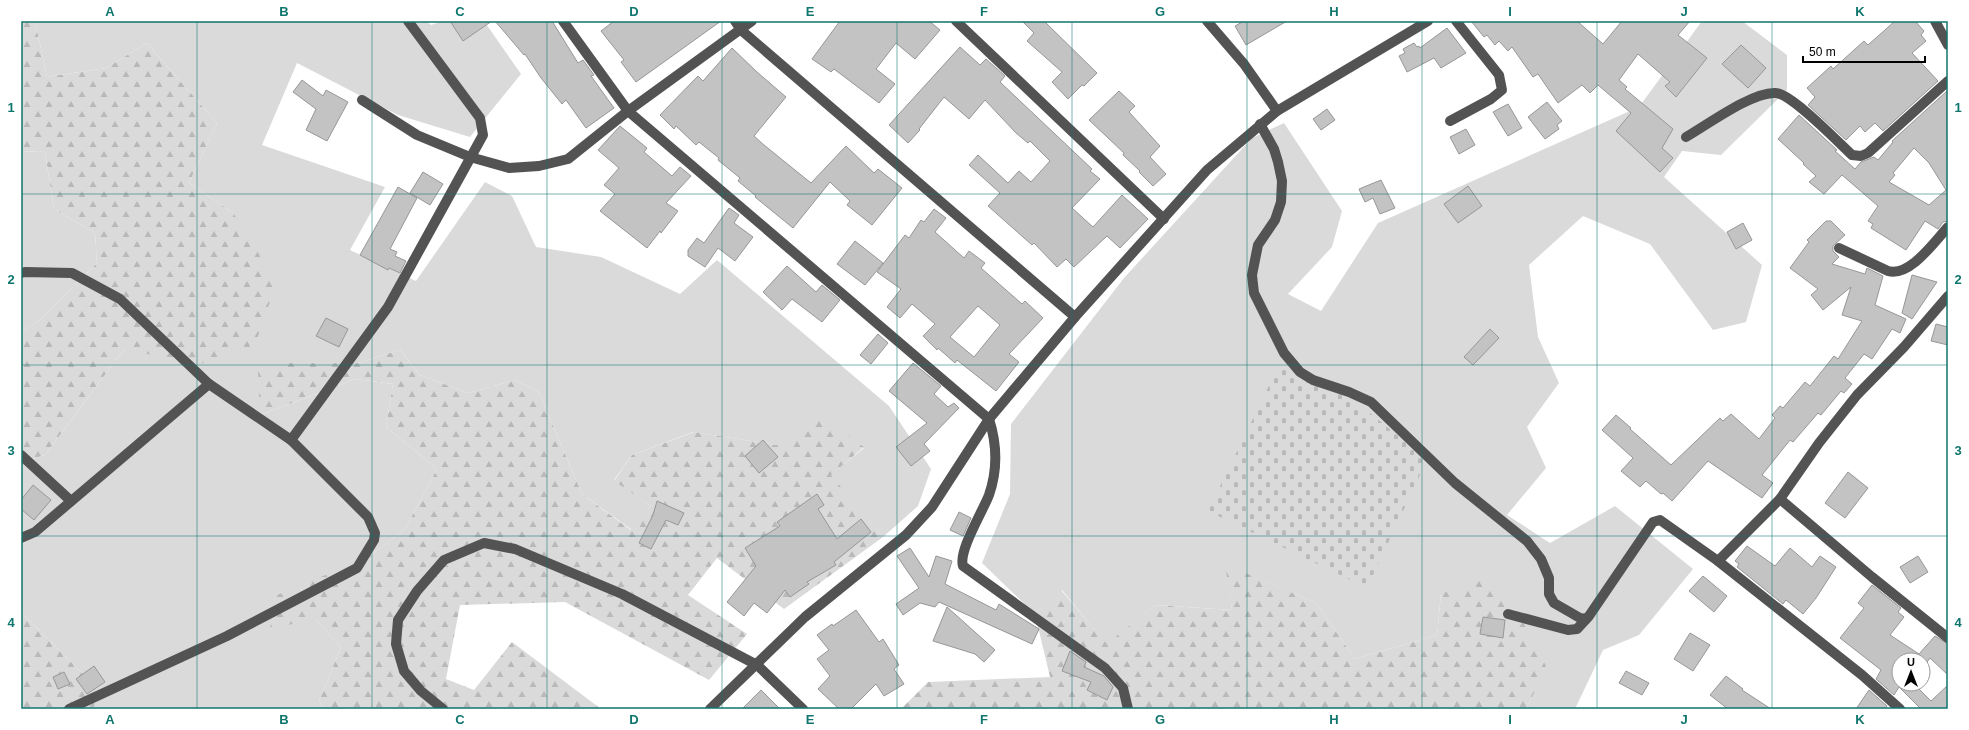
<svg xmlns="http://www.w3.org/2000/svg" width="1969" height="730" viewBox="0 0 1969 730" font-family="Arial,sans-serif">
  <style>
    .grass { fill: #dadada }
    .forest { fill: url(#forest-firs) }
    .cemetery { fill: url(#cemetery-stones) }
    .building { fill: #c3c3c3; stroke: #979797; fill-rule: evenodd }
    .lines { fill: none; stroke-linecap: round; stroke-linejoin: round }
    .minor { stroke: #535353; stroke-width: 10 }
    .grid { fill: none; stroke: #0f766e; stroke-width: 1; stroke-opacity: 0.55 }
    .neatline { fill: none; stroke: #0f766e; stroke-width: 1.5 }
    .grid-label { font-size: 13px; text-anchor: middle; font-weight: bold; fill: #0f766e }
  </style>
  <defs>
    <pattern id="forest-firs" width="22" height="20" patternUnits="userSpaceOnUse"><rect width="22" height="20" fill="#dadada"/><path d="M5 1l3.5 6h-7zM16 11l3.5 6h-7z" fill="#b9b9b9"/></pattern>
    <pattern id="cemetery-stones" width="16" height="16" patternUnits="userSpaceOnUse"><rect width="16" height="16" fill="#dadada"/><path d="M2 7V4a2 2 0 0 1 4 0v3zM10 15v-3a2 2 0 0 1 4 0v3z" fill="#b9b9b9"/></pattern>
  </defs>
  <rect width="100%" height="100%" fill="#fff"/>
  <g class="grass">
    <path d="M35 21H426L431 25 443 21H484L521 74 470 137 398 115 297 63 262 145 385 187 350 250 416 281 485 182 512 196 536 247 601 257 680 294 717 260 889 406 931 469 918 506 883 537 830 475 864 448 777 445 693 432 632 455 614 480 651 506 632 530 582 494 539 392 515 380 468 393 420 375 400 350 358 363H284L260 415 356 379 393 384 386 427 437 469 405 529 367 558 316 620 341 647 319 701 324 709H94L97 688 21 612V462L45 455 125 348 233 213 189 183 217 123 147 43 106 68 47 77Z"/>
    <path d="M1702 21H1742L1787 55V90L1721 155 1682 151 1664 177 1762 265 1746 322 1713 330 1650 244 1583 216 1529 265 1538 337 1559 383 1527 427 1546 468 1507 515 1550 543 1615 506 1693 569 1639 635 1603 650 1575 709H1526L1547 667 1441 593 1437 635 1355 659 1316 603 1226 565 1232 610 1155 605 1107 645 1062 590 1035 614 982 563 1010 494 1011 424 1124 278 1252 138 1284 123 1342 211 1332 247 1288 294 1321 311 1378 223 1639 107Z"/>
    <path d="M21 151 45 152 54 209 95 233 97 263 39 321 21 332Z"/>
  </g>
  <g class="forest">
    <path d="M21 21H35L47 77 106 68 147 43 217 123 189 183 233 213 250 236 275 287 255 345 194 366 125 348 45 455 21 462V332L39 321 97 263 95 233 54 209 45 152 21 151Z"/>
    <path d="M400 350 420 375 468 393 515 380 539 392 582 494 631 530 651 506 614 481 632 455 694 432 777 445 821 416 864 447 831 475 883 537 784 609 717 558 688 595 747 634 709 680 565 602 460 605 446 679 474 690 512 642 601 709H324L319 701 341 647 316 620 270 628 277 595 367 558 405 529 437 469 386 427 393 384 356 379 260 415 258 371 284 363H358Z"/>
    <path d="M1225 564 1316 603 1355 659 1437 635 1441 593 1486 578 1524 624 1547 668 1526 709H901L928 682 1050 677 1035 614 1061 590 1107 644 1155 605 1232 610Z"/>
    <path d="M21 612 97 688 94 709H21Z"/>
  </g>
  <path class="cemetery" d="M1279 365 1346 393 1427 460 1367 588 1208 511Z"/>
  <g class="building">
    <path d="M450 21H492L463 41Z"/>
    <path d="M495 21H552L578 63 583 60 594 75 591 76 614 108 586 128 566 100 562 104 541 78 525 54 524 55Z"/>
    <path d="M614 21H721L636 82 621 62 624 60 601 31Z"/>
    <path d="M840 21H929L940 30 915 59 896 43 876 69 895 84 879 103 834 69 831 72 812 59Z"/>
    <path d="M1022 21H1044L1097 73 1084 86 1082 85 1068 99 1052 82 1062 72 1027 41 1034 33Z"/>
    <path d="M1244 21H1287L1246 45 1235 26Z"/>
    <path d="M1471 21H1577L1603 44 1622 21H1690L1678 35 1707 58 1676 97 1665 86 1670 82 1638 54 1619 80 1627 87 1625 89 1673 129 1662 148 1673 158 1660 172 1616 131 1631 113 1598 85 1590 93 1582 85 1558 103 1538 74 1533 77 1512 47 1508 51 1499 41 1495 45 1487 35 1484 37Z"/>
    <path d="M1895 21H1915L1924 31 1921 35 1926 41 1912 53 1938 81 1883 131 1875 123 1865 132 1860 126 1846 140 1808 105 1815 97 1807 88 1831 66 1833 69 1864 41 1868 45Z"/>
    <path d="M1447 28 1466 53 1441 68 1434 58 1407 72 1399 56 1405 53 1403 49 1414 43 1417 47 1419 46 1420 48Z"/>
    <path d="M1741 45 1766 68 1748 88 1722 64Z"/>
    <path d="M960 47 980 65 986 59 1005 76 1000 82 1092 169 1090 171 1100 179 1072 208 1093 227 1122 195 1148 219 1120 248 1107 236 1074 267 1066 259 1057 267 1034 243 1032 245 988 206 1000 193 969 165 978 155 1008 183 1019 171 1031 182 1050 161 1030 141 1028 143 1016 133 985 100 969 119 944 97 919 129 920 130 908 143 889 125Z"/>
    <path d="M732 48 757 72 786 97 754 136 764 145 811 183 846 146 874 173 878 169 902 188 872 225 847 205 850 201 830 182 793 228 755 197 756 196 738 181 740 178 718 160 719 158 699 142 696 145 676 126 674 129 660 115 698 76 703 81Z"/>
    <path d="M302 80 323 96 326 90 348 102 327 141 306 130 316 109 293 92Z"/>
    <path d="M1119 91 1135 106 1129 112 1160 146 1150 157 1166 174 1153 186 1139 172 1140 171 1123 155 1124 153 1089 120Z"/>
    <path d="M1947 91 1948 221 1943 222 1938 229 1925 221 1906 250 1871 228 1873 224 1868 221 1878 206 1842 175 1824 194 1809 182 1816 176 1803 164 1804 163 1778 139 1799 115 1837 150 1835 151 1855 169 1861 162 1874 157 1878 160 1893 142 1892 141ZM1914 148 1929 163 1946 190 1929 205 1889 182 1895 175 1893 173Z"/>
    <path d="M1547 102 1562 121 1557 125 1559 129 1545 139 1528 117Z"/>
    <path d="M1508 104 1522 128 1508 136 1493 112Z"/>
    <path d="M1327 109 1335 120 1321 130 1313 119Z"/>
    <path d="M620 126 647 148 644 152 672 176 680 167 691 176 666 203 678 211 661 233 660 231 647 248 600 211 615 194 604 185 619 168 598 150Z"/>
    <path d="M1466 129 1475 145 1459 154 1450 137Z"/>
    <path d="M423 172 443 184 430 205 410 193Z"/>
    <path d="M1381 180 1395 208 1380 214 1373 198 1365 202 1359 189Z"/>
    <path d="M1468 186 1482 206 1458 223 1444 204Z"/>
    <path d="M398 187 417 198 390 249 397 252 395 256 406 261 400 273 389 268 388 270 360 255Z"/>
    <path d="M729 208 739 215 734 223 753 237 735 261 718 248 705 267 688 256V250L697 238 704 243Z"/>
    <path d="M934 209 946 218 935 232 964 258 969 251 985 263 981 268 1022 304 1025 301 1043 318 1009 354 1019 362 996 391 957 360 955 363 938 348 937 350 923 336 935 324 912 304 900 318 887 307 901 289 877 272 905 235 909 238 921 220 924 222ZM978 306 1000 325 974 357 950 337Z"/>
    <path d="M1826 221H1831L1845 235 1833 246V251L1839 257 1832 264 1865 274 1867 268 1883 276 1875 305 1906 319 1900 333 1892 329 1872 359 1864 354 1845 378 1852 384 1844 393 1841 391 1821 415 1818 413 1793 442 1790 440 1762 475 1773 483 1762 498 1708 461 1672 501 1663 493 1661 494 1646 481 1640 487 1621 471 1633 458 1602 430 1616 415 1631 428 1630 429 1671 465 1720 418 1723 421 1731 414 1759 439 1775 418 1772 415 1780 406 1783 408 1805 382 1810 386 1834 356 1838 359 1862 321 1842 315 1851 287 1823 310 1811 295 1818 289 1790 268 1809 242 1807 240Z"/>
    <path d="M1743 223 1752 240 1736 249 1727 232Z"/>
    <path d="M855 241 883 263 865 285 837 264Z"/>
    <path d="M787 266 816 292 822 285 840 300 822 322 792 299 782 310 763 292Z"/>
    <path d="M1912 275 1937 282 1912 319 1902 313Z"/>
    <path d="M326 318 348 329 339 347 316 336Z"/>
    <path d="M1936 324 1948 327V345L1931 341Z"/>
    <path d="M1490 329 1499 338 1473 365 1464 357Z"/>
    <path d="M878 334 888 343 871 364 860 355Z"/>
    <path d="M913 363 941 386 934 394 948 407 954 403 959 408 924 444 930 451 911 466 896 447 927 423 889 391Z"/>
    <path d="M763 440 778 457 759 473 745 456Z"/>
    <path d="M1848 472 1868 488 1845 518 1825 503Z"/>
    <path d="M33 485 51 500 34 520 21 509V500Z"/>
    <path d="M817 494 824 505 818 509 837 539 861 519 871 532 834 562 836 565 807 582 809 584 790 597 785 590 767 613 754 603 744 616 727 602 756 566 745 548 780 526 777 522Z"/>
    <path d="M657 501 684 513 678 525 666 520 651 549 639 543 653 515Z"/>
    <path d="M959 512 971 518 963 536 950 530Z"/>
    <path d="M1747 546 1775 566 1790 548 1812 567 1820 556 1836 567 1816 598 1803 614 1786 600 1783 604 1737 567 1739 564 1735 561Z"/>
    <path d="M910 548 929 577 936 556 952 561 945 584 996 610 999 604 1039 629 1032 644 939 602 935 607 920 603 903 615 896 604 919 588 897 556Z"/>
    <path d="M1918 556 1928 572 1910 583 1900 567Z"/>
    <path d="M1703 576 1727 596 1714 612 1689 591Z"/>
    <path d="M1872 585 1901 608 1898 612 1904 617 1890 635 1919 654 1935 636 1948 644V675L1930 658 1923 668V660H1899V684H1914L1931 701 1948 685V709H1921L1899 687 1894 695 1876 679 1881 670 1840 638 1864 608 1858 603Z"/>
    <path d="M947 607 995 650 984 662 975 654 933 641Z"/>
    <path d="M856 610 879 642 883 639 899 665 894 669 904 684 884 696 876 684 851 709H839L818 689 830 676 817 659 829 650 817 635 832 624 833 626Z"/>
    <path d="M1483 617 1505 620 1503 638 1480 634Z"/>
    <path d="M1690 633 1710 645 1693 671 1674 659Z"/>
    <path d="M1070 651 1086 662 1084 667 1104 676 1113 687 1107 700 1087 690 1091 682 1062 671Z"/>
    <path d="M94 666 105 682 87 694 76 679Z"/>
    <path d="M1626 671 1649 683 1642 695 1619 683Z"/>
    <path d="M64 672 70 684 58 689 53 677Z"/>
    <path d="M1726 676 1743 689 1742 690 1771 709H1728L1710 695Z"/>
    <path d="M761 690 780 709H742Z"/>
    <path d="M1869 690 1887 706 1885 709H1856Z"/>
  </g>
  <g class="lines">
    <g class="minor">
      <path d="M563 21 628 111 989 419C997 444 998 469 989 495 983 511 958 551 963 566L1105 668 1123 688 1128 709"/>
      <path d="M735 21 741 30 1075 317"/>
      <path d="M956 21 1164 219"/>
      <path d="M1207 21 1244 64 1277 111"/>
      <path d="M1935 21 1948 45"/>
      <path d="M362 100 417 135 470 157 509 168 539 166 568 159 628 111 752 21"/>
      <path d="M1450 121 1491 99 1502 90 1499 75 1456 21"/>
      <path d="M1260 124 1274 149 1278 162 1282 181 1281 202 1275 220 1258 245 1252 275 1254 293 1284 353 1300 372 1313 380 1349 392 1371 402 1455 483 1527 541 1541 559 1549 578V594L1554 603 1580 618 1586 619"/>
      <path d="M1686 137C1707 125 1753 91 1776 93 1792 94 1838 142 1852 155L1861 156 1868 153 1948 81"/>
      <path d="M1839 248 1888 271C1910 277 1934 242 1948 227"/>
      <path d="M21 273 25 272 72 273 120 299 209 384 291 440 388 307 483 135 480 118 408 21"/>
      <path d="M21 455 71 501"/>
      <path d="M1780 499 1872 577 1948 638"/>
      <path d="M21 538 35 532 209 384"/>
      <path d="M1718 561 1780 499 1819 443 1857 395 1904 347 1948 296"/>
      <path d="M1508 614 1568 630 1577 629 1589 616 1653 522 1660 520 1718 561 1862 675 1900 709"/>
      <path d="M69 709 227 636 357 568 374 540 375 533 368 517 291 440"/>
      <path d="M443 709 421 691 404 671 396 644 398 620 417 591 444 560 484 543 515 549 622 594 757 665 803 709"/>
      <path d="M710 709 805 617 906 535 932 507 989 419 1075 317 1207 170 1277 111 1428 21"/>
    </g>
  </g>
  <path class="grid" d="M197 21V709M372 21V709M547 21V709M722 21V709M897 21V709M1072 21V709M1247 21V709M1422 21V709M1597 21V709M1772 21V709M21 194H1948M21 365H1948M21 536H1948"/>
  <rect width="1969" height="730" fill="none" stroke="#ffffff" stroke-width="44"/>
  <g transform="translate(1911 672)"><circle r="19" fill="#ffffff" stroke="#999999"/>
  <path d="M0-3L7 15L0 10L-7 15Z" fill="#000000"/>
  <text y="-6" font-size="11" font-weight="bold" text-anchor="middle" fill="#000000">U</text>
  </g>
  <path d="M1803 56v6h122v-6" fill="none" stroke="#000000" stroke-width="2"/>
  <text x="1809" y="56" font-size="12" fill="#000000" stroke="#ffffff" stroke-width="3" paint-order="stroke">50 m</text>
  <rect x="22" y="22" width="1925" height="686" class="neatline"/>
  <g class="grid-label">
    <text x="110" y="16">A</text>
    <text x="284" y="16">B</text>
    <text x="460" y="16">C</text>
    <text x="634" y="16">D</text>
    <text x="810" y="16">E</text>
    <text x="984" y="16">F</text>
    <text x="1160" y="16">G</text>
    <text x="1334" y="16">H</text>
    <text x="1510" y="16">I</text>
    <text x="1684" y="16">J</text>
    <text x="1860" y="16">K</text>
    <text x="11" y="112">1</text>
    <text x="1958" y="112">1</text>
    <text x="11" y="284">2</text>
    <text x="1958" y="284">2</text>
    <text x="11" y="455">3</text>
    <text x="1958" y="455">3</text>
    <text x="11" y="627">4</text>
    <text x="1958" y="627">4</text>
    <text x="110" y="724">A</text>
    <text x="284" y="724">B</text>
    <text x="460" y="724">C</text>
    <text x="634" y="724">D</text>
    <text x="810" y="724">E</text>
    <text x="984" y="724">F</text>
    <text x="1160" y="724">G</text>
    <text x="1334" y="724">H</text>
    <text x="1510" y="724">I</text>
    <text x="1684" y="724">J</text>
    <text x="1860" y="724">K</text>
  </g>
</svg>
